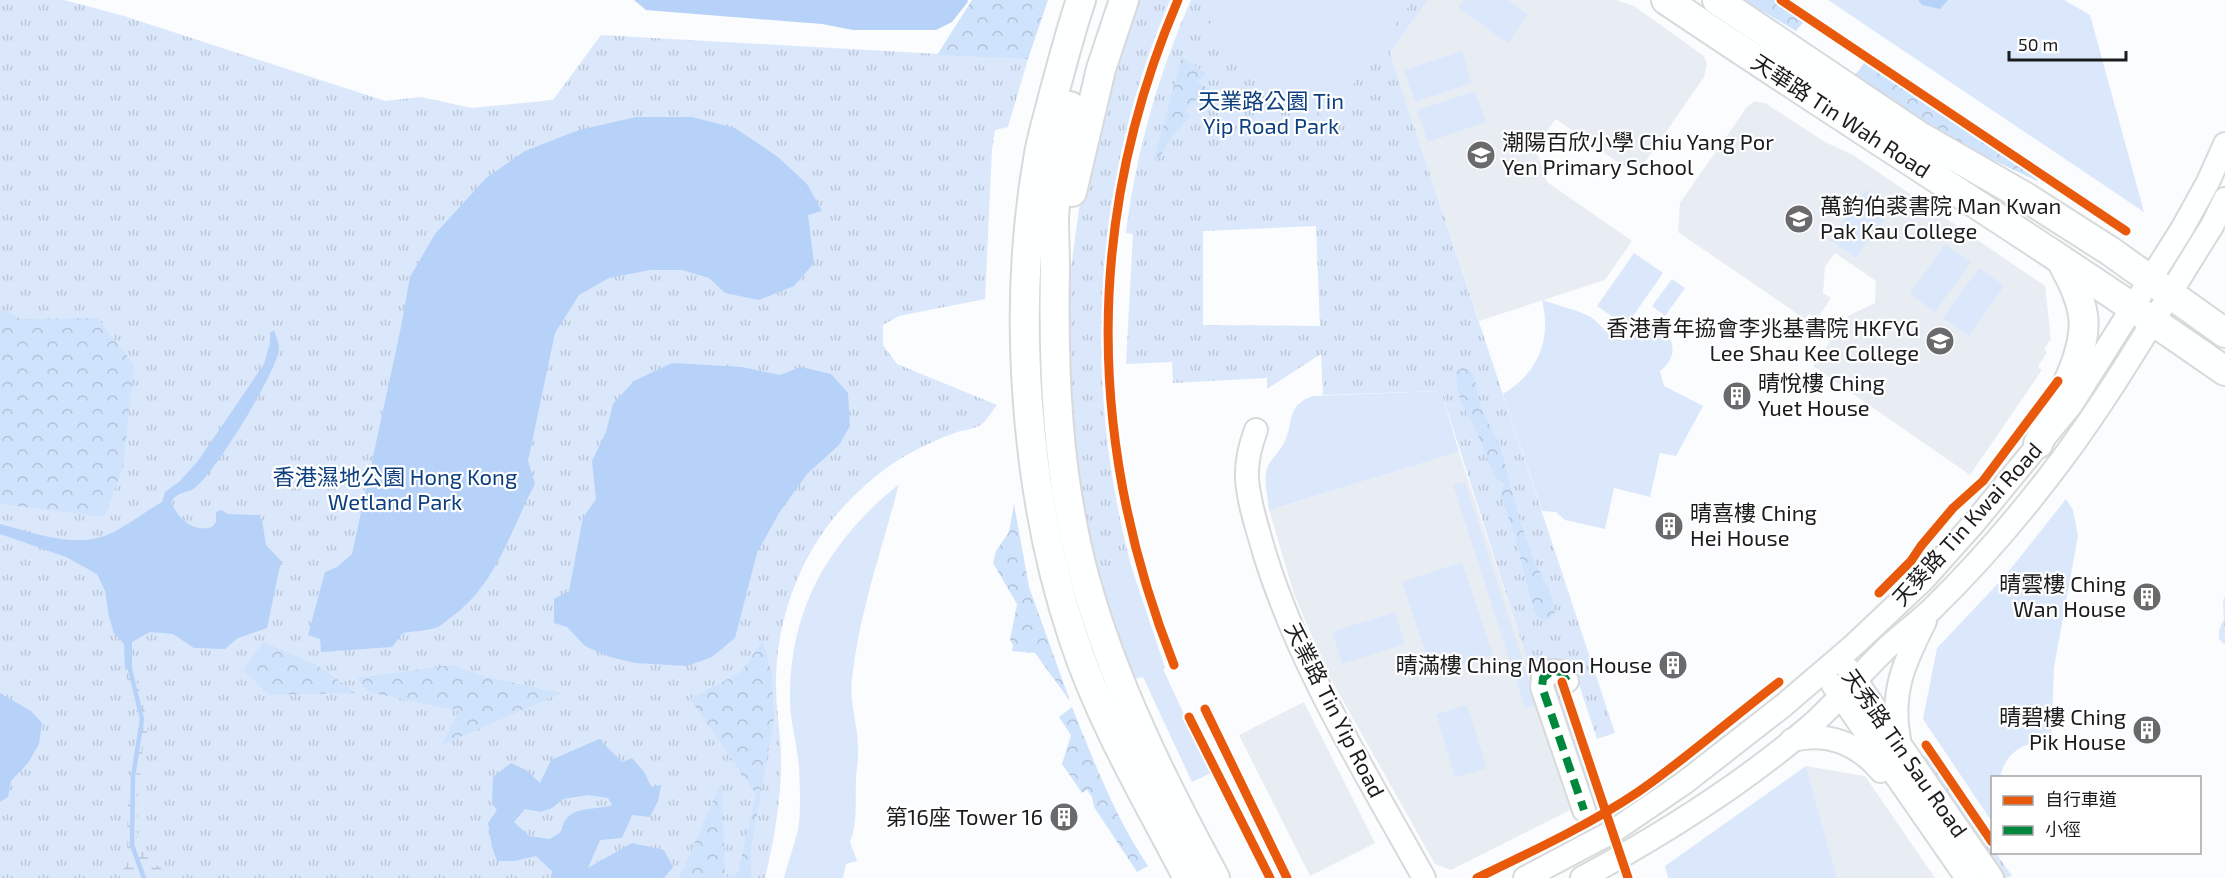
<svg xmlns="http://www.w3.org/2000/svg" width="2225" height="878" viewBox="0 0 2225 878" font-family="'Exo 2','Noto Sans TC',sans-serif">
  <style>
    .built { fill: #e8edf4 }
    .grass { fill: url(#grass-tufts); fill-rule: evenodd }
    .forest { fill: url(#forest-crowns) }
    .wetland { fill: url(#wetland-marsh) }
    .garden { fill: #dbe8fb }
    .water { fill: #b6d2f9; fill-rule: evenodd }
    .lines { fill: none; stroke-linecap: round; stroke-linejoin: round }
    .stream { stroke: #b6d2f9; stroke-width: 4.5 }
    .minor-casing { stroke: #d7d9db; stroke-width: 26 }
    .major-casing { stroke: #d7d9db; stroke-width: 32 }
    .minor { stroke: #feffff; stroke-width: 22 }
    .major { stroke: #feffff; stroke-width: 28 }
    .quiet { stroke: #00873e; stroke-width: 8; stroke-dasharray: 15 8; stroke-linecap: butt }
    .cycleway-casing { stroke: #fff; stroke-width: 13 }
    .cycleway { stroke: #e8590c; stroke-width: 9 }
    .labels { text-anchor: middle; stroke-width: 4.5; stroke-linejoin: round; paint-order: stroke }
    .park-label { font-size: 22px; fill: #0d3f7f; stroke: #fff }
    .street-label { font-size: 22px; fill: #1b1c1e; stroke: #fff }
    .poi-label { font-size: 22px; fill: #1b1c1e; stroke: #fff; text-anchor: end }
  </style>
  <defs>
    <pattern id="grass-tufts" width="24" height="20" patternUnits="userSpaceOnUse" patternTransform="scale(1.5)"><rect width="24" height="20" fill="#dbe8fb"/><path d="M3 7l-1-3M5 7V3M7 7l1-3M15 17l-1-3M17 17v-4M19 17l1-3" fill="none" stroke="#bbc6d7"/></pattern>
    <pattern id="forest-crowns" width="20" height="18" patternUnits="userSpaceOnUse" patternTransform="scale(1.5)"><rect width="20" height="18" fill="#d0e3fc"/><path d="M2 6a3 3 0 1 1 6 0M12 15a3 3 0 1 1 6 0" fill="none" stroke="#b2c2d8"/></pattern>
    <pattern id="wetland-marsh" width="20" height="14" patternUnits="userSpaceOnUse" patternTransform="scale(1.5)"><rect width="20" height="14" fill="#dbe8fb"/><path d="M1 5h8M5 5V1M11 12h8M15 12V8" fill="none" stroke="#bbc6d7"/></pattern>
  </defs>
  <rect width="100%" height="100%" fill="#fafcfe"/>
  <g class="built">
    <path d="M1428 0H1616L1634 6 1704 56 1707 64 1704 77 1636 175 1556 119 1535 147 1547 182 1632 241 1605 280 1479 321 1390 53Z"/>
    <path d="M1755 101 1765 103 1825 142 1853 155 2045 286 2051 339 2044 349 2047 352 2038 367 2042 370 1970 475 1813 366 1848 316 1875 303 1876 281 1835 253 1825 267 1823 293 1831 298 1817 319 1809 314 1805 319 1678 232 1680 203 1747 107Z"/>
    <path d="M1459 452 1558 753 1552 756 1570 810 1451 870 1435 864 1328 674 1294 594 1269 510Z"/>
    <path d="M1304 702 1375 843 1310 876 1239 735Z"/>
    <path d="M1806 766 1865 776 1935 878H1837Z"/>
  </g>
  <g class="grass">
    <path d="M0 0H64L124 16 385 101 421 97 472 108 553 100 601 35 1028 59 1008 127 995 130 992 150 985 299 899 316 883 325V345L897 364 997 405C992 411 986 422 979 426 973 429 964 430 957 432 943 437 929 443 916 450 888 464 865 484 844 506 800 553 776 620 776 684 776 710 781 735 781 761 781 801 774 840 765 878H0Z"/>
    <path d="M1136 0H1170C1094 178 1081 378 1131 565 1140 599 1154 634 1165 668L1135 679 1112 625 1097 576 1086 526 1078 474 1068 384V290L1081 195 1101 102Z"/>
    <path d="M1191 0H1428L1390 53 1615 733 1597 739 1574 669C1561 653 1529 657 1534 681L1441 391 1323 395 1321 354 1267 389V378L1173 383 1172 362 1126 364 1133 234 1126 233C1136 152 1158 75 1191 0ZM1316 226 1320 326 1203 325V231Z"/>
    <path d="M2225 596V644H2224L2219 639V631L2224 619 2223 601Z"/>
    <path d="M1550 680 1558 681 1591 785 1584 788Z"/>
    <path d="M1928 754 1992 847V852L1996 853 2012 876 2005 878 1922 758Z"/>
  </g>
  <g class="forest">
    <path d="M972 0H1048L1028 59 937 55Z"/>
    <path d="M1744 0H1775L1805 20 1796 31Z"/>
    <path d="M1182 57 1207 74 1197 81 1209 89 1184 110 1191 116 1172 136 1158 160 1154 159Z"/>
    <path d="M1865 62 2039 177 2037 181 1922 126 1879 97 1856 74Z"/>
    <path d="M0 308 20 319 98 318 134 365 123 469 104 517 0 504Z"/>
    <path d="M1462 368 1469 369 1474 375 1480 405 1501 449 1520 521 1534 560 1552 597 1555 611C1552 619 1547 621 1539 618L1534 611 1514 534 1500 492 1505 484 1495 477 1474 426 1461 402 1457 389 1456 372Z"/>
    <path d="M1014 504 1029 587 1070 701 1035 653 1012 651 1013 645 1010 640 1017 604 993 563 996 551 1009 532Z"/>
    <path d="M763 640 772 674 774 719 751 849V878H679L722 781 725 878 738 873 756 794 690 699 741 672Z"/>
    <path d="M263 642 317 665 356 693 269 695 243 670Z"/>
    <path d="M451 665 487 677 561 693 442 745 459 711 368 692 357 678Z"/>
    <path d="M1072 707C1095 764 1114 815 1148 866L1137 872 1094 807 1092 797 1087 790 1082 793 1062 764 1071 735 1059 717Z"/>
  </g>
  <path class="wetland" d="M132 668 142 697 148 728 143 746 138 798 137 843 150 860 167 873 170 878H121L120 875 127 863 128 799 139 725 125 670Z"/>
  <g class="garden">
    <path d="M1227 0H1413L1328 120 1204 32Z"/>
    <path d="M1464 0H1508L1528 14 1508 43 1458 8Z"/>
    <path d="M1828 0H2064L2090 15 2144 212Z"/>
    <path d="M1462 51 1472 83 1415 102 1404 70Z"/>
    <path d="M1475 91 1486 122 1428 142 1417 110Z"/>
    <path d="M1866 190 1892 208 1856 258 1830 240Z"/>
    <path d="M1945 244 1971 262 1935 312 1910 294Z"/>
    <path d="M1634 253 1663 273 1626 326 1597 306Z"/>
    <path d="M1979 268 2004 286 1969 336 1943 318Z"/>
    <path d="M1672 279 1685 288 1665 316 1652 306Z"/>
    <path d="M1542 300C1557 305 1573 309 1587 315 1604 323 1608 345 1630 339 1656 308 1692 347 1660 371L1664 386 1703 406 1676 456 1660 453 1650 497 1614 488 1605 529 1565 520 1556 512 1542 511 1503 394C1538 373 1552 340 1542 300Z"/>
    <path d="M1441 391 1459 452 1269 510C1268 498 1264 484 1266 473 1268 461 1277 455 1283 445 1295 424 1284 406 1313 396Z"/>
    <path d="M1465 482 1537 705 1525 708 1453 485Z"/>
    <path d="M899 484C882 549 859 613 852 679 849 702 858 725 858 747 859 758 856 769 856 779 855 801 858 821 850 842L857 861 846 864 843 878H784C788 862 794 846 798 830 801 815 800 782 799 766 797 742 789 719 790 694 791 604 831 540 899 484Z"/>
    <path d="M2066 499 2073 510 2078 536 2054 667 2051 740C2026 741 2006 751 2000 777L1992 778V822L1923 719 1937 648 2005 576Z"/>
    <path d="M1462 562 1493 655 1433 675 1402 582Z"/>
    <path d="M1131 566 1165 668 1163 669 1211 773 1192 782 1143 677 1135 679 1112 625 1097 576Z"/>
    <path d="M1395 612 1405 644 1342 664 1332 632Z"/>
    <path d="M1467 705 1487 768 1455 778 1436 714Z"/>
    <path d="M1806 766 1837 878H1668L1665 866Z"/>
  </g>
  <g class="water">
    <path d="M634 0H968L967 3 952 22 936 30H853L822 24 646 10Z"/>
    <path d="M1918 0H1948L1940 9 1922 5Z"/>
    <path d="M636 117H692L735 128 778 157 807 184 822 211 808 215 814 263 794 286 759 300 725 293 709 278 682 270H650L609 278 579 295 555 333 528 461 535 484C510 531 496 586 450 618 446 621 440 627 435 628 426 631 413 631 403 633L392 647 321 652 320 639 308 635 325 572 337 567 352 554 400 332 410 277 435 234 486 178 525 151 579 130Z"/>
    <path d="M274 330C275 335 279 342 279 348 278 371 216 470 197 486 189 494 177 490 171 503 179 519 193 533 212 527L216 522V512L221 510 228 514 259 515 262 520 266 545 281 561 267 628 238 638 225 649 194 648 173 634 150 632 132 642V668L125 670 124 644 114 633 109 617 105 591 97 574 66 557 0 534V524C37 534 78 550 114 532 131 523 146 511 162 502L165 492 179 482 198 461 264 364 270 343V333Z"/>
    <path d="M672 363 742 367 780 375 801 367 831 374 848 393 850 426 839 445 807 474 779 513 757 553 735 638 712 657 687 666 635 663 610 657 585 646 567 627 554 623V599L569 591 583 518 596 499 592 461 606 432 613 404 634 381Z"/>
    <path d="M0 693 31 711 42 723 39 744 28 763 11 781 8 797 0 802Z"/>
    <path d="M599 739 622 762 632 758 645 773 651 787 661 785 658 801 650 817 632 815 622 838 600 840 588 868 632 843 664 850 673 867 664 878H551L552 871 536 856 515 861H497L492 847 488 823 497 810 492 804 493 777 511 763 526 770 540 783 551 760ZM588 795 608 798 612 805C592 812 566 803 561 832L550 839 529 836 514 822 525 809 541 812 552 808 563 799Z"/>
  </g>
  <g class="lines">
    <path class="stream" d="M129 665 142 719 133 777 132 845 144 878"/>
    <g class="minor-casing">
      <g id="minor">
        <path d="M1256 430C1250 446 1246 462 1247 479 1249 505 1258 530 1265 555 1301 670 1366 773 1424 878"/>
        <path d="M1848 669 1992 878"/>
        <path d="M1567 681 1561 672 1552 671 1543 678 1542 687 1584 810"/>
        <path d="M1833 685 1967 878"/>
        <path d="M1792 740C1828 731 1858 744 1881 771"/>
        <path d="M1899 740C1890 692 1904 663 1925 621"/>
        <path d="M1525 878 1612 832 1684 783 1784 705 1854 645 1924 579 1974 523 2071 405 2182 229 2208 182 2225 144"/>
        <path d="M1582 878C1662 835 1740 786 1809 727 1838 702 1862 671 1890 645 1904 633 1919 621 1932 609 1978 564 2021 514 2060 462 2116 387 2162 305 2212 226L2225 199"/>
      </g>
    </g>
    <g class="major-casing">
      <g id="major">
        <path d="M1081 0C1070 32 1062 65 1053 97 1048 118 1041 139 1038 160 1012 310 1025 493 1073 637 1101 722 1147 799 1188 878"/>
        <path d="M1666 0C1851 125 2042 243 2225 371"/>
        <path d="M1717 0 1921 137 2027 198 2110 251 2225 333"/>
        <path d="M1070 106C1061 143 1056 180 1054 218 1054 235 1055 251 1055 268 1053 372 1057 477 1085 579 1114 684 1163 782 1215 878"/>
        <path d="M1072 192 1101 69 1124 0"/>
        <path d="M2038 444C2054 409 2089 354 2083 315 2080 295 2070 277 2061 260"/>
      </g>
    </g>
    <use href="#minor" class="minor"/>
    <use href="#major" class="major"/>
    <path class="quiet" d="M1567 681 1561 672 1552 671 1543 678 1542 687 1584 810"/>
    <g class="cycleway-casing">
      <g id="cycleway">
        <path d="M1781 0 2126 231"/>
        <path d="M1879 593 1911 561 1921 546 1953 508 1983 481 2058 381"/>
        <path d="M1174 665C1087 444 1084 219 1178 0"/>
        <path d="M1562 682 1628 878"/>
        <path d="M1205 709 1287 878"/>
        <path d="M1189 717 1270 878"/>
        <path d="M1926 745 1992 842"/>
        <path d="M1477 878C1531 852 1589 825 1638 792 1687 758 1732 718 1779 682"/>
      </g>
    </g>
    <use href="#cycleway" class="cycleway"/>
  </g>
  <defs>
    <g id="school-disc" transform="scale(1.5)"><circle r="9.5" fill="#696a6c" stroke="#fff"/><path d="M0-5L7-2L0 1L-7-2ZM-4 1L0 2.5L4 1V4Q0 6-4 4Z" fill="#fff"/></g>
    <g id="building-disc" transform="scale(1.5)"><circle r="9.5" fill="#696a6c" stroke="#fff"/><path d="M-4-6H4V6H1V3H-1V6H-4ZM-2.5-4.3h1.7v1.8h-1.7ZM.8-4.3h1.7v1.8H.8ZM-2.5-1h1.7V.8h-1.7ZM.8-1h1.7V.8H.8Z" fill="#fff"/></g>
  </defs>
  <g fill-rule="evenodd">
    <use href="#school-disc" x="1481" y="155"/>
    <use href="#school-disc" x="1799" y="219"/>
    <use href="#school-disc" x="1940" y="341"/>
    <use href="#building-disc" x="1737" y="396"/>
    <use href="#building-disc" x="1669" y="526"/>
    <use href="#building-disc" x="2147" y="597"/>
    <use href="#building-disc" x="1673" y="665"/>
    <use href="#building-disc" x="2147" y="730"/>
    <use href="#building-disc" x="1064" y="817"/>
  </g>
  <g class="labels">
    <g class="park-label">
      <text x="1271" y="109">天業路公園 Tin<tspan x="1271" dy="25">Yip Road Park</tspan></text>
      <text x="395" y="485">香港濕地公園 Hong Kong<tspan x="395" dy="25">Wetland Park</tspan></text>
    </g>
    <g class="street-label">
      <text transform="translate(1841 116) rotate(33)" y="8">天華路 Tin Wah Road</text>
      <text transform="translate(1967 524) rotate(-48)" y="8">天葵路 Tin Kwai Road</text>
      <text transform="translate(1335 710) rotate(63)" y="8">天業路 Tin Yip Road</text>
      <text transform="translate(1905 753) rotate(55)" y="8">天秀路 Tin Sau Road</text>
    </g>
    <g class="poi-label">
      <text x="1502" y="150" text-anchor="start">潮陽百欣小學 Chiu Yang Por<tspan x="1502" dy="25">Yen Primary School</tspan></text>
      <text x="1820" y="214" text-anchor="start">萬鈞伯裘書院 Man Kwan<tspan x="1820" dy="25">Pak Kau College</tspan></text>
      <text x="1919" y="336">香港青年拹會李兆基書院 HKFYG<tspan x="1919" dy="25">Lee Shau Kee College</tspan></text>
      <text x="1758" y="391" text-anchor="start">晴悅樓 Ching<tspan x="1758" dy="25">Yuet House</tspan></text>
      <text x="1690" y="521" text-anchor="start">晴喜樓 Ching<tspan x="1690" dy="25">Hei House</tspan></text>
      <text x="2126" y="592">晴雲樓 Ching<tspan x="2126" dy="25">Wan House</tspan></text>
      <text x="1652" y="673">晴滿樓 Ching Moon House</text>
      <text x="2126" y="725">晴碧樓 Ching<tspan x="2126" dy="25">Pik House</tspan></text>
      <text x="1043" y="825">第16座 Tower 16</text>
    </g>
  </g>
  <rect x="1991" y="776" width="210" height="78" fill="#ffffff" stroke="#a4a4a5" stroke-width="1.5"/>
  <rect x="2003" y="796" width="30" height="9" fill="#e8590c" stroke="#a4a4a5" stroke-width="1.5"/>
  <text x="2045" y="806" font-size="18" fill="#1b1c1e">自行車道</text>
  <rect x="2003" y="826" width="30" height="9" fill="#00873e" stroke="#a4a4a5" stroke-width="1.5"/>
  <text x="2045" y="836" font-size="18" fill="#1b1c1e">小徑</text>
  <path d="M2009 51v9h117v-9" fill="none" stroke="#1b1c1e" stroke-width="3"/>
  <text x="2018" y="51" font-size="18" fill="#1b1c1e" stroke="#ffffff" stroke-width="4.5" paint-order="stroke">50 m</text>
</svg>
